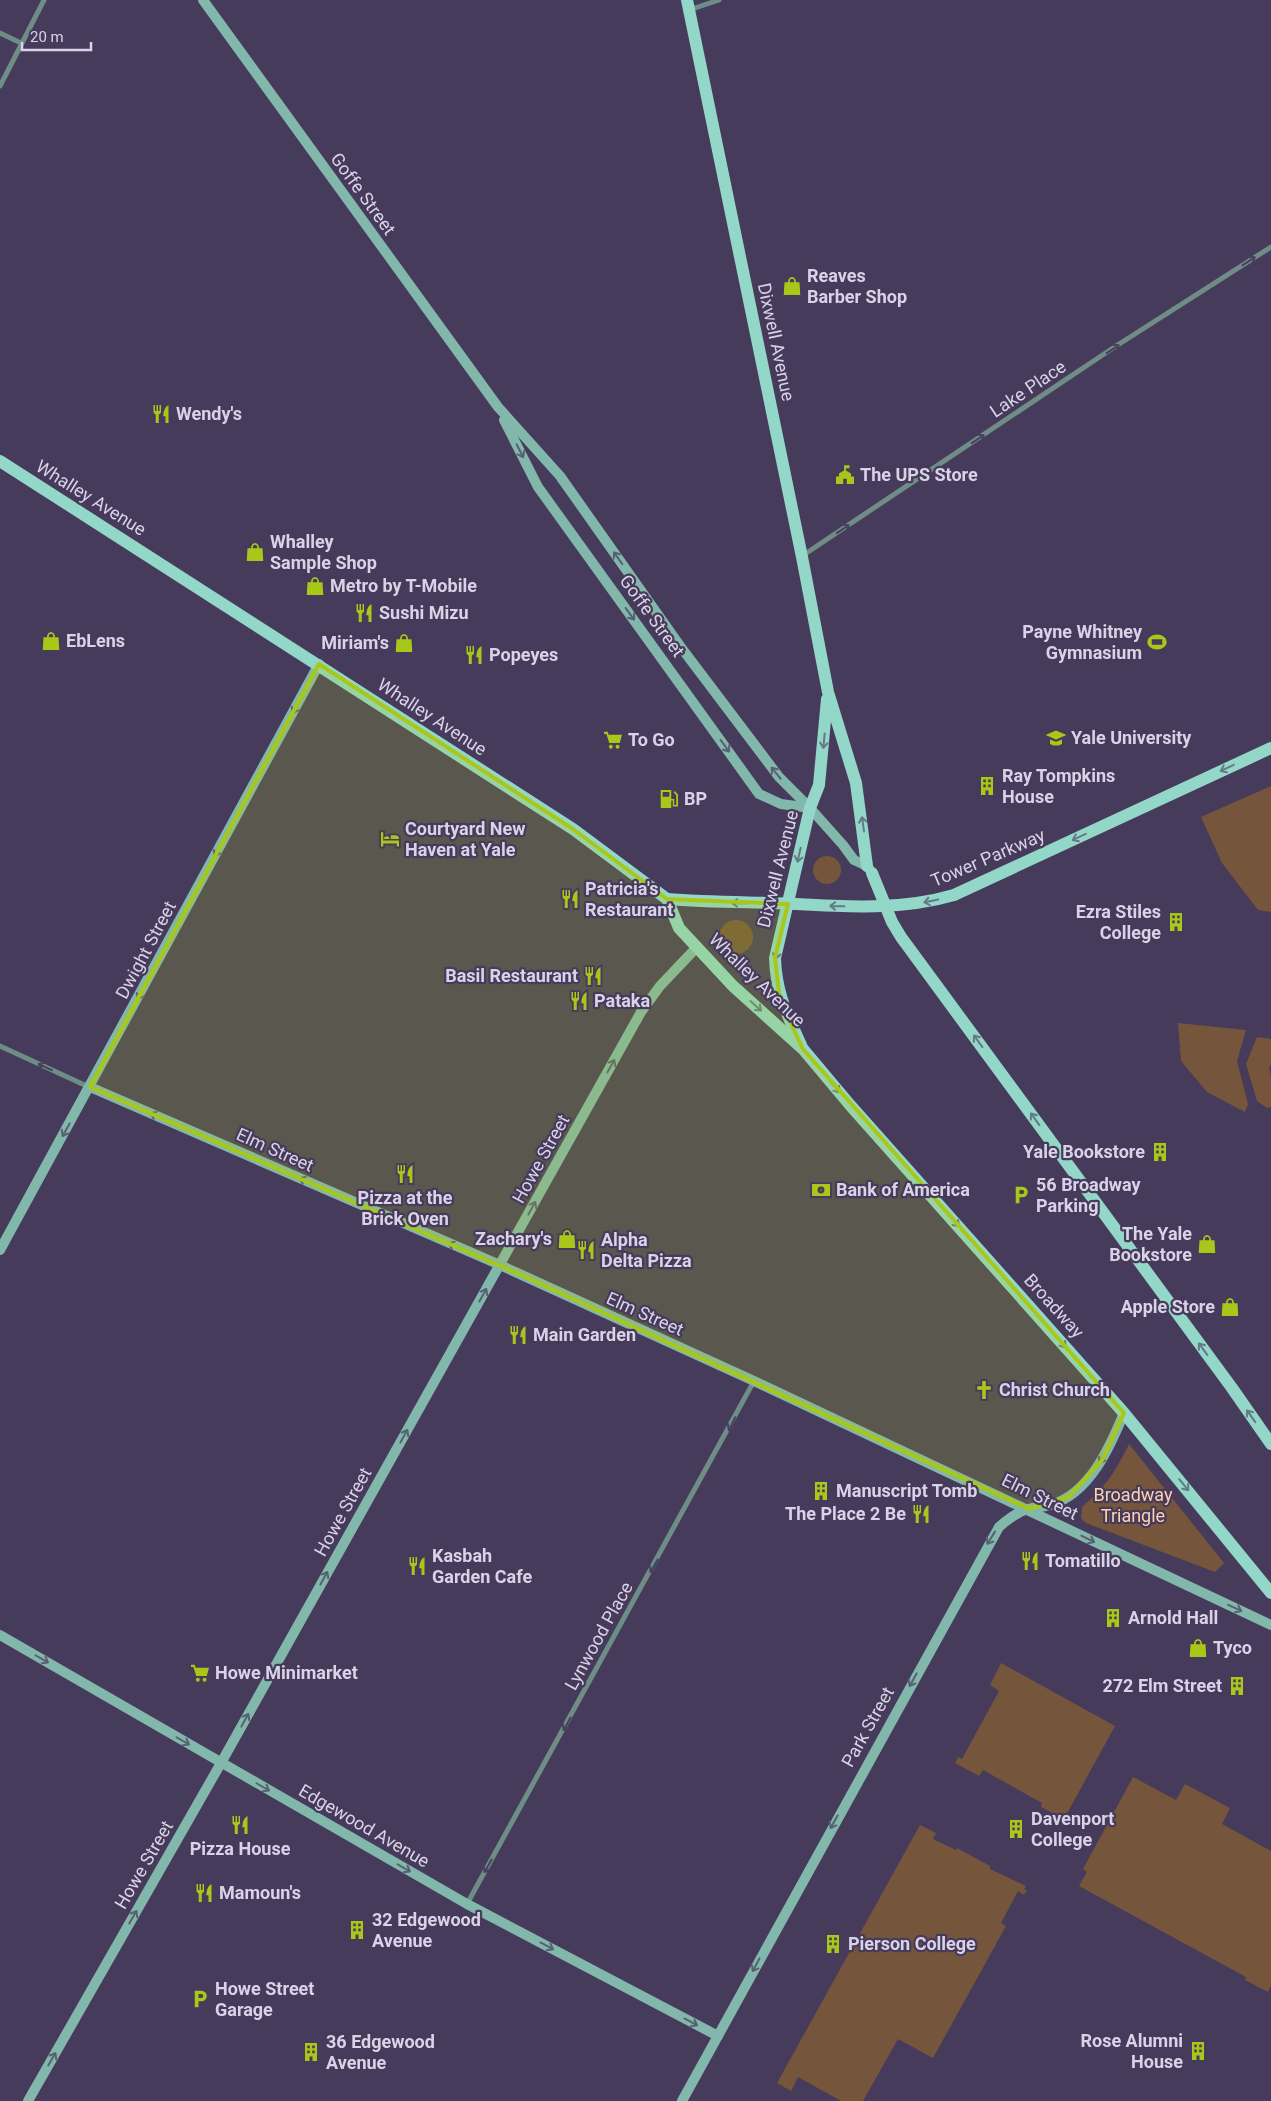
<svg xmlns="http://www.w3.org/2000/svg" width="1271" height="2101" viewBox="0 0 1271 2101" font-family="Roboto,sans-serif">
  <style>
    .green { fill: #75553b }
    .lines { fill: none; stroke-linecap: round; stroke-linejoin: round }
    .street { stroke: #6d8d86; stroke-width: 5 }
    .secondary { stroke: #82b7ac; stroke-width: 10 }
    .primary { stroke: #93d7c9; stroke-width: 12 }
    .oneway { stroke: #493f5e }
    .oneway2 { stroke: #596074 }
    .oneway3 { stroke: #657988 }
    .marked { fill: #a9c719; fill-opacity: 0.2; stroke: #a9c719; stroke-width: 4; stroke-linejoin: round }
    .labels { text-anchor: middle; stroke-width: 4.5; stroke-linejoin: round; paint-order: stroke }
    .street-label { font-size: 18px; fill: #dad3e8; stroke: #473b5c }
    .poi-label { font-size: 18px; font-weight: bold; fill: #dad3e8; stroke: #473b5c; text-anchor: start }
    .park-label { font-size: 18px; fill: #fdd1ad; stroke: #473b5c }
  </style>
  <rect width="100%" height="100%" fill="#473b5c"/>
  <g class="green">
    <path d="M1271 786V912L1258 910 1222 863 1201 817Z"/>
    <circle cx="827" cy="870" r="14"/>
    <circle cx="736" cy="937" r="17"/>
    <path d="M1178 1023 1246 1030 1237 1061 1248 1104 1245 1112 1207 1092 1181 1061Z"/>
    <path d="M1257 1037 1271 1039V1065L1269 1067 1271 1077V1107L1267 1108 1257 1101 1246 1064Z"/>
    <path d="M1129 1444 1224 1563 1215 1572 1086 1523 1081 1518 1082 1507C1107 1485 1114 1474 1129 1444Z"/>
    <path d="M1001 1663 1115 1726 1064 1819 1041 1807 1042 1803 983 1770 979 1776 955 1763 958 1757 962 1759 999 1691 990 1685Z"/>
    <path d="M1133 1777 1176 1800 1185 1784 1230 1808 1222 1824 1271 1851V1986L1268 1992 1245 1980 1246 1977 1079 1886 1087 1872 1083 1869Z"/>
    <path d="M920 1825 936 1833 933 1839 956 1850 957 1848 990 1866V1869L1026 1886 1024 1889 1027 1890 1024 1895 1018 1891 1001 1923 1006 1926 933 2058 898 2039 863 2101H841L798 2077 791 2091 777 2083Z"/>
  </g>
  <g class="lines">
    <g class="street">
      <path d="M689 10 719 0"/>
      <path d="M0 33 21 43"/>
      <path d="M0 86 44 0"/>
      <path d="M802 556 1113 348 1271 247"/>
      <path d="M0 1046 89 1087"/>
      <path d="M467 1904 754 1381"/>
    </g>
    <g class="secondary">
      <path d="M203 0 498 407 560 476 680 646 779 777 810 808 843 845 854 860 867 866 870 870"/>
      <path d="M504 420 538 487 759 794 781 804 810 808"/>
      <path d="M90 1087 500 1265 754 1381 1271 1625"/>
      <path d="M0 1250 319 664"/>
      <path d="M0 1635 467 1904 718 2036"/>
      <path d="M28 2101 221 1763 641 1012 660 986 697 947"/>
      <path d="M682 2101 999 1527C1008 1519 1017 1512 1028 1509 1036 1507 1044 1507 1051 1505 1090 1493 1110 1447 1124 1413"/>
    </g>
    <g class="primary">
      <path d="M687 0 802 557 828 692 856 783 867 866"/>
      <path d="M0 461 573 829 667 899 679 928 733 986 803 1049 850 1105 1124 1413 1271 1593"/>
      <path d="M872 873 892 922 901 937 1232 1388 1271 1444"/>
      <path d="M667 899C703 902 739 902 775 903 835 906 896 912 954 895L1271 748"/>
      <path d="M801 1045C787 1014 776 993 775 958L810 808 819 785 827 699"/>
    </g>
  </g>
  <defs><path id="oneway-shaft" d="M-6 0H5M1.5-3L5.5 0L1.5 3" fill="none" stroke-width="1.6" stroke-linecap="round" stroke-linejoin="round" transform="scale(1.25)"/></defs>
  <g class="oneway">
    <use href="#oneway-shaft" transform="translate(1249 261) rotate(-33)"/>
    <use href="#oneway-shaft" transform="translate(1113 349) rotate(-33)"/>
    <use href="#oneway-shaft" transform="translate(978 439) rotate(-34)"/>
    <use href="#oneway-shaft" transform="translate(843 529) rotate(-34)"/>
    <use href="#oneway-shaft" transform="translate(45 1067) rotate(-155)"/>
    <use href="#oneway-shaft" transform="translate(732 1424) rotate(117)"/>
    <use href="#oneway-shaft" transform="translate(654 1566) rotate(119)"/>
    <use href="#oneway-shaft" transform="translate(567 1724) rotate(119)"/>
    <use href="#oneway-shaft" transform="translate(488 1866) rotate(119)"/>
  </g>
  <g class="oneway2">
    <use href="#oneway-shaft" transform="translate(520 451) rotate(63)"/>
    <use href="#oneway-shaft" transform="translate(618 558) rotate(-125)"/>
    <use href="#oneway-shaft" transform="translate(630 614) rotate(54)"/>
    <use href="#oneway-shaft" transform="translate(296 707) rotate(119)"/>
    <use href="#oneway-shaft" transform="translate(725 746) rotate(54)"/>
    <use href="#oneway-shaft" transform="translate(776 773) rotate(-129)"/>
    <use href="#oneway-shaft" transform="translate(218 850) rotate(118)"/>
    <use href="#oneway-shaft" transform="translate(141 993) rotate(118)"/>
    <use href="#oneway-shaft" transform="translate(611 1066) rotate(-61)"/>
    <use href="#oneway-shaft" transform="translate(157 1116) rotate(-156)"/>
    <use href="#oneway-shaft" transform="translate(66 1130) rotate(119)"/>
    <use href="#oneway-shaft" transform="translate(306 1181) rotate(-156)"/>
    <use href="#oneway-shaft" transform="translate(532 1208) rotate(-61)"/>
    <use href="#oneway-shaft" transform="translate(455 1246) rotate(-156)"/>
    <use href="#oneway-shaft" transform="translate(483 1295) rotate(-61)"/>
    <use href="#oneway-shaft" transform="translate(404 1436) rotate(-61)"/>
    <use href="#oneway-shaft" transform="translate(1103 1457) rotate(121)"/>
    <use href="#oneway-shaft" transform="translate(991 1538) rotate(122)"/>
    <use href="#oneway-shaft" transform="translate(1088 1539) rotate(26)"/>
    <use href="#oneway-shaft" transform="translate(324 1578) rotate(-61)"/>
    <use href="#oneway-shaft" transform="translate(1235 1608) rotate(25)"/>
    <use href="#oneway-shaft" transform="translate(42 1659) rotate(30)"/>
    <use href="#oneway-shaft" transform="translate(913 1680) rotate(119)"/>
    <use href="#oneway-shaft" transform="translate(245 1720) rotate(-61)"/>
    <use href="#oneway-shaft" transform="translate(183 1741) rotate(30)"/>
    <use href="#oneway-shaft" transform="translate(263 1787) rotate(30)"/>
    <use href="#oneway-shaft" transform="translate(834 1822) rotate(119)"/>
    <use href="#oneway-shaft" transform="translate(404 1868) rotate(30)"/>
    <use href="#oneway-shaft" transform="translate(133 1917) rotate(-60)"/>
    <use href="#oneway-shaft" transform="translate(547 1946) rotate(28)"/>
    <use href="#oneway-shaft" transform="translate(756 1965) rotate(118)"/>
    <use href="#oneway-shaft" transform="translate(691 2022) rotate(28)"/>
    <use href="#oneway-shaft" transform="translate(52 2059) rotate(-60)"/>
  </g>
  <g class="oneway3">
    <use href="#oneway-shaft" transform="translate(824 741) rotate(95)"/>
    <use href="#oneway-shaft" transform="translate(1227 768) rotate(155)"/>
    <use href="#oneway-shaft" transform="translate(863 824) rotate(-98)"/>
    <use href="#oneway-shaft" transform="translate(1079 837) rotate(155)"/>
    <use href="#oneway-shaft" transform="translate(799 855) rotate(103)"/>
    <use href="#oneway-shaft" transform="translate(931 901) rotate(168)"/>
    <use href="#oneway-shaft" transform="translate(739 903) rotate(-179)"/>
    <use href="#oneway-shaft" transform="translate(837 906) rotate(-179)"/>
    <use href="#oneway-shaft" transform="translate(777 952) rotate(100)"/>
    <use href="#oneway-shaft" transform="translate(756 1006) rotate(42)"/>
    <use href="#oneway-shaft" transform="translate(978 1041) rotate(-126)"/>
    <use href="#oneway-shaft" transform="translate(835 1087) rotate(49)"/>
    <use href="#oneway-shaft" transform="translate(1035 1119) rotate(-126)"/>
    <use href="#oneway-shaft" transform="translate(954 1221) rotate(48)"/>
    <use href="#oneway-shaft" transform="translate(1061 1342) rotate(49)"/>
    <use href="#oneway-shaft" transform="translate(1203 1349) rotate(-126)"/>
    <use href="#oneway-shaft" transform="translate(1251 1416) rotate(-125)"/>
    <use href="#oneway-shaft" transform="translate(1184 1485) rotate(51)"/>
  </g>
  <path class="marked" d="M319 664 573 829 667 899 788 904 775 958 780 1000 803 1049 1124 1413 1103 1459 1069 1497 1029 1509 523 1276 90 1087Z"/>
  <defs>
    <g id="shop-bare" transform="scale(1.5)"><path d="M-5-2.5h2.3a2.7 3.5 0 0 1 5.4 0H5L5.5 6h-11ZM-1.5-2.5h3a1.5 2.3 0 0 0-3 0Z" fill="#a9c719" stroke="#473b5c" stroke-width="2.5" paint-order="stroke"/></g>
    <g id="restaurant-bare" transform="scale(1.5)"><path d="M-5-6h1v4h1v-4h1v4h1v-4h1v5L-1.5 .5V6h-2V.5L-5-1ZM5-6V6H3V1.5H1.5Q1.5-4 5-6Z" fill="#a9c719" stroke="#473b5c" stroke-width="2.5" paint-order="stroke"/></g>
    <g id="civic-bare" transform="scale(1.5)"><path d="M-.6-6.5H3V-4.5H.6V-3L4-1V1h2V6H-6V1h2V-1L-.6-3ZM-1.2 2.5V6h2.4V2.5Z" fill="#a9c719" stroke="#473b5c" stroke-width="2.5" paint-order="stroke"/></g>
    <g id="stadium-bare" transform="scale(1.5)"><path d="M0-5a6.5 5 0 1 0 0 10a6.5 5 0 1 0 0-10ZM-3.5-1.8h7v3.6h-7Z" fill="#a9c719" stroke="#473b5c" stroke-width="2.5" paint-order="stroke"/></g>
    <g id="university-bare" transform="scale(1.5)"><path d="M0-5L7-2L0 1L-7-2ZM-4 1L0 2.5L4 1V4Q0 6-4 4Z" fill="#a9c719" stroke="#473b5c" stroke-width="2.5" paint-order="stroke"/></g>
    <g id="supermarket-bare" transform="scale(1.5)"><path d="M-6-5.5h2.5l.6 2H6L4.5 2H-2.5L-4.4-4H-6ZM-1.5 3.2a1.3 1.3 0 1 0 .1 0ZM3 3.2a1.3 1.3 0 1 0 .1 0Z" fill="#a9c719" stroke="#473b5c" stroke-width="2.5" paint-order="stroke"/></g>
    <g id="building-bare" transform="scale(1.5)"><path d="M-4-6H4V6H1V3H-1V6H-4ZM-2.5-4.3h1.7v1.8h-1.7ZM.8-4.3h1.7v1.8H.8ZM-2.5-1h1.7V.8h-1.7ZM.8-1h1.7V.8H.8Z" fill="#a9c719" stroke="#473b5c" stroke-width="2.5" paint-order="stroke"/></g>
    <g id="fuel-bare" transform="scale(1.5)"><path d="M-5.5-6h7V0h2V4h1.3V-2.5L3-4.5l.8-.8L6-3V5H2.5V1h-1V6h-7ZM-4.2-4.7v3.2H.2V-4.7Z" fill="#a9c719" stroke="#473b5c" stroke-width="2.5" paint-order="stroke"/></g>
    <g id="hotel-bare" transform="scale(1.5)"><path d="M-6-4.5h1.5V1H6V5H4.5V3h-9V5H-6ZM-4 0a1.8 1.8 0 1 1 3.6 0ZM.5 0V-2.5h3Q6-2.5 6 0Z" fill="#a9c719" stroke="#473b5c" stroke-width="2.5" paint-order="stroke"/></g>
    <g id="bank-bare" transform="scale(1.5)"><path d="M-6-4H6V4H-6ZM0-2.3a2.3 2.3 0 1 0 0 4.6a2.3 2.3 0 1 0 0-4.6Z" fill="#a9c719" stroke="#473b5c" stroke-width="2.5" paint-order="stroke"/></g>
    <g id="parking-bare" transform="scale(1.5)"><path d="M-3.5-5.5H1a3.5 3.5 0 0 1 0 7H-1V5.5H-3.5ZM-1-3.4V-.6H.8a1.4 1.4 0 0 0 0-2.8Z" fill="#a9c719" stroke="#473b5c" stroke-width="2.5" paint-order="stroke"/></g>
    <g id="church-bare" transform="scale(1.5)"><path d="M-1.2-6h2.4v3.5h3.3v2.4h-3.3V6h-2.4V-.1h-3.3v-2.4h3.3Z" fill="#a9c719" stroke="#473b5c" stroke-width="2.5" paint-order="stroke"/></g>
  </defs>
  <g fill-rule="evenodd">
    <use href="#shop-bare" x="792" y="286"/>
    <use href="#restaurant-bare" x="161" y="414"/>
    <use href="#civic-bare" x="845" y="475"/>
    <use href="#shop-bare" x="255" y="552"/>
    <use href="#shop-bare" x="315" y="586"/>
    <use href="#restaurant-bare" x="364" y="613"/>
    <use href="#shop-bare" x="51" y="641"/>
    <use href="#stadium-bare" x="1157" y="642"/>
    <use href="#shop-bare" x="404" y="643"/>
    <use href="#restaurant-bare" x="474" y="655"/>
    <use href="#university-bare" x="1056" y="738"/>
    <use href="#supermarket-bare" x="613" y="740"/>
    <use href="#building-bare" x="987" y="786"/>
    <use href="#fuel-bare" x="669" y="799"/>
    <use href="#hotel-bare" x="390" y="839"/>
    <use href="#restaurant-bare" x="570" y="899"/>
    <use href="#building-bare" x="1176" y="922"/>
    <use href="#restaurant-bare" x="593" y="976"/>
    <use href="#restaurant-bare" x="579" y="1001"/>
    <use href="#building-bare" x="1160" y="1152"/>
    <use href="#restaurant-bare" x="405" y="1174"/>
    <use href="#bank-bare" x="821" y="1190"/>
    <use href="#parking-bare" x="1021" y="1195"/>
    <use href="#shop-bare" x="567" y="1239"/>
    <use href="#shop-bare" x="1207" y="1244"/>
    <use href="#restaurant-bare" x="586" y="1250"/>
    <use href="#shop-bare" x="1230" y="1307"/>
    <use href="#restaurant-bare" x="518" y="1335"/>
    <use href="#church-bare" x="984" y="1390"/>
    <use href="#building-bare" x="821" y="1491"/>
    <use href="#restaurant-bare" x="921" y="1514"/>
    <use href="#restaurant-bare" x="1030" y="1561"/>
    <use href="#restaurant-bare" x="417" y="1566"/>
    <use href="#building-bare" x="1113" y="1618"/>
    <use href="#shop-bare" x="1198" y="1648"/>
    <use href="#supermarket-bare" x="200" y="1673"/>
    <use href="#building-bare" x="1237" y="1686"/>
    <use href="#restaurant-bare" x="240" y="1825"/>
    <use href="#building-bare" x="1016" y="1829"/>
    <use href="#restaurant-bare" x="204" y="1893"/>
    <use href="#building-bare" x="357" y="1930"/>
    <use href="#building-bare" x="833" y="1944"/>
    <use href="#parking-bare" x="200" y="1999"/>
    <use href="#building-bare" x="1198" y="2051"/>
    <use href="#building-bare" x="311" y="2052"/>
  </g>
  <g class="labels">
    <g class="street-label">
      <text transform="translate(363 194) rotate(54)" y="6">Goffe Street</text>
      <text transform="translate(776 342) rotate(78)" y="6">Dixwell Avenue</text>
      <text transform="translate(1028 389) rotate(-34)" y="6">Lake Place</text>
      <text transform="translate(91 498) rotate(32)" y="6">Whalley Avenue</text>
      <text transform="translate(652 616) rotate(54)" y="6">Goffe Street</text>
      <text transform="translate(432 717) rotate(33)" y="6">Whalley Avenue</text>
      <text transform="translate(988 858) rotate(-23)" y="6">Tower Parkway</text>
      <text transform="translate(778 869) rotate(-76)" y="6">Dixwell Avenue</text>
      <text transform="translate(146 950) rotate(-62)" y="6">Dwight Street</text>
      <text transform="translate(757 980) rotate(44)" y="6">Whalley Avenue</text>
      <text transform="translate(275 1150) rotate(24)" y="6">Elm Street</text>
      <text transform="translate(541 1159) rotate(-61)" y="6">Howe Street</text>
      <text transform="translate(1054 1306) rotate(48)" y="6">Broadway</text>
      <text transform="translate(645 1314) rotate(24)" y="6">Elm Street</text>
      <text transform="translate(1040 1497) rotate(26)" y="6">Elm Street</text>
      <text transform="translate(343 1512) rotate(-61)" y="6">Howe Street</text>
      <text transform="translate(599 1636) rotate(-61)" y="6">Lynwood Place</text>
      <text transform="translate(868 1727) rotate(-61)" y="6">Park Street</text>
      <text transform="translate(364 1826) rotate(30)" y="6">Edgewood Avenue</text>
      <text transform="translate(144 1865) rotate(-60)" y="6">Howe Street</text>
    </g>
    <g class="poi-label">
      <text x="807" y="282">Reaves<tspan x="807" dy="21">Barber Shop</tspan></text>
      <text x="176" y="420">Wendy's</text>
      <text x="860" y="481">The UPS Store</text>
      <text x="270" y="548">Whalley<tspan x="270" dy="21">Sample Shop</tspan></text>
      <text x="330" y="592">Metro by T-Mobile</text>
      <text x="379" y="619">Sushi Mizu</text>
      <text x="1142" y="638" text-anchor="end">Payne Whitney<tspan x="1142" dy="21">Gymnasium</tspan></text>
      <text x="66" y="647">EbLens</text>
      <text x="389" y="649" text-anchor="end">Miriam's</text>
      <text x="489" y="661">Popeyes</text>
      <text x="1071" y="744">Yale University</text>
      <text x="628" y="746">To Go</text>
      <text x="1002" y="782">Ray Tompkins<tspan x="1002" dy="21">House</tspan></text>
      <text x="684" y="805">BP</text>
      <text x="405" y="835">Courtyard New<tspan x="405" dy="21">Haven at Yale</tspan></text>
      <text x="585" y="895">Patricia's<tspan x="585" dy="21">Restaurant</tspan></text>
      <text x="1161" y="918" text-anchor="end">Ezra Stiles<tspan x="1161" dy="21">College</tspan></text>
      <text x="578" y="982" text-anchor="end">Basil Restaurant</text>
      <text x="594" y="1007">Pataka</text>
      <text x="1145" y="1158" text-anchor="end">Yale Bookstore</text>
      <text x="1036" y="1191">56 Broadway<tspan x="1036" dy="21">Parking</tspan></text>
      <text x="836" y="1196">Bank of America</text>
      <text x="405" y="1204" text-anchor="middle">Pizza at the<tspan x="405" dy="21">Brick Oven</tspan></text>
      <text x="1192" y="1240" text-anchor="end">The Yale<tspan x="1192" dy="21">Bookstore</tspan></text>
      <text x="552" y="1245" text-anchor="end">Zachary's</text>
      <text x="601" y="1246">Alpha<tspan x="601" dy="21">Delta Pizza</tspan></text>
      <text x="1215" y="1313" text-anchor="end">Apple Store</text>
      <text x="533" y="1341">Main Garden</text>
      <text x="999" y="1396">Christ Church</text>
      <text x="836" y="1497">Manuscript Tomb</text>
      <text x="906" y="1520" text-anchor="end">The Place 2 Be</text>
      <text x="432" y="1562">Kasbah<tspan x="432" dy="21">Garden Cafe</tspan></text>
      <text x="1045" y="1567">Tomatillo</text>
      <text x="1128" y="1624">Arnold Hall</text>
      <text x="1213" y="1654">Tyco</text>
      <text x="215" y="1679">Howe Minimarket</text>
      <text x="1222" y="1692" text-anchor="end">272 Elm Street</text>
      <text x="1031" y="1825">Davenport<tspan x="1031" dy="21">College</tspan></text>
      <text x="240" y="1855" text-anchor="middle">Pizza House</text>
      <text x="219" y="1899">Mamoun's</text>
      <text x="372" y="1926">32 Edgewood<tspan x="372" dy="21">Avenue</tspan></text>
      <text x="848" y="1950">Pierson College</text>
      <text x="215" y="1995">Howe Street<tspan x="215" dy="21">Garage</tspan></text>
      <text x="1183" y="2047" text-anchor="end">Rose Alumni<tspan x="1183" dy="21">House</tspan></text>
      <text x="326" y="2048">36 Edgewood<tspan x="326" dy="21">Avenue</tspan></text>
    </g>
    <g class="park-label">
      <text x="1133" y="1501">Broadway<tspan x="1133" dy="21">Triangle</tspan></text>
    </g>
  </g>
  <path d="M22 42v8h69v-8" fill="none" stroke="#dad3e8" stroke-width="2.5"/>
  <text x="30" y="42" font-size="15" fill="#dad3e8" stroke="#473b5c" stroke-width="4" paint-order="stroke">20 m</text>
</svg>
